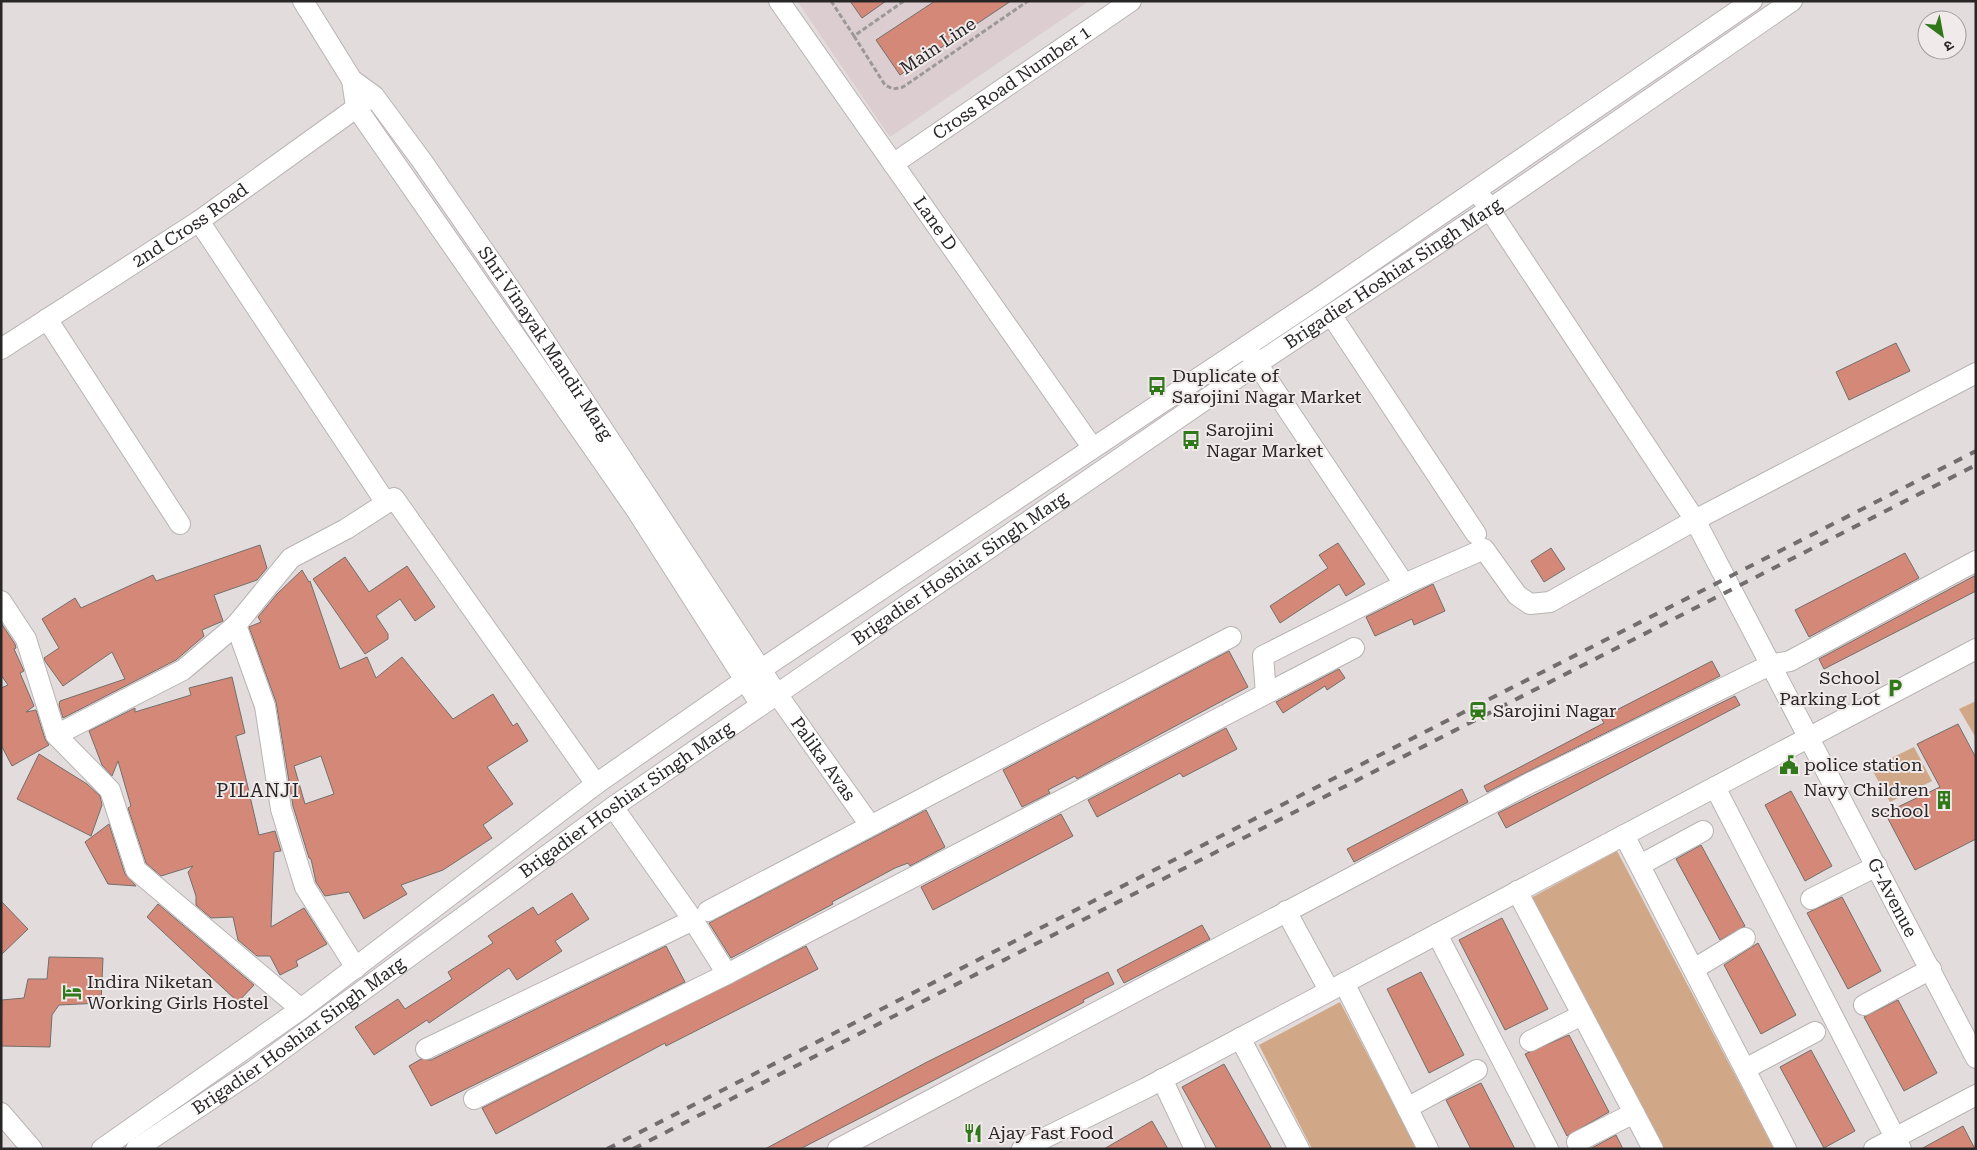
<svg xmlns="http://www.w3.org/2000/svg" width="1977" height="1150" viewBox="0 0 1977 1150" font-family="'Roboto Serif','Noto Sans Devanagari',serif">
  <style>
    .built { fill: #dcced0 }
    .green { fill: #d0a887 }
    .building { fill: #d48978; stroke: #736e6c; fill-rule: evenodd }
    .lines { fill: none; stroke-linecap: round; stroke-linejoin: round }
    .minor-casing { stroke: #b9b3b4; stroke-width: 22 }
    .path { stroke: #9c9798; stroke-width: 3; stroke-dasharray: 5 2.5; stroke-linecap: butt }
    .minor { stroke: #fff; stroke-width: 20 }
    .rail { stroke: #726e6f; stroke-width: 4; stroke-dasharray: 9 9; stroke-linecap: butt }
    .labels { text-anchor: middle; stroke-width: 4; stroke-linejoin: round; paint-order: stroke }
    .street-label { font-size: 18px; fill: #292627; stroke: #f0eaea }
    .poi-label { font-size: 18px; fill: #292627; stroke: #f0eaea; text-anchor: start }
    .neighbourhood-label { font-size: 19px; letter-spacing: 1px; fill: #292627; stroke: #f0eaea }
  </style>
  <rect width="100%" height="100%" fill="#e2dcdd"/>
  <path class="built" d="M797 1H1089L890 137Z"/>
  <g class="green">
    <path d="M1976 701V738L1959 709Z"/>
    <path d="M1914 747 1932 781 1890 802 1871 768Z"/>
    <path d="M1617 851 1774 1149H1661L1529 899Z"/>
    <path d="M1340 1002 1417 1149H1312L1259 1045Z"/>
  </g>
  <g class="building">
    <path d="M850 1H886L862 18Z"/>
    <path d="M935 1H1011L900 75 876 40Z"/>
    <path d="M1896 343 1910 371 1849 400 1836 372Z"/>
    <path d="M1338 543 1365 584 1346 596 1339 584 1280 623 1270 606 1328 568 1319 555Z"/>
    <path d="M260 545 267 568 257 580 214 595 223 621 202 630 204 636 176 660 63 718 59 705 60 701 125 679 112 652 63 686 45 661 44 658 59 648 42 619 75 598 81 608 153 575 156 581Z"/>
    <path d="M1551 548 1565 569 1544 582 1531 561Z"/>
    <path d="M1905 553 1919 578 1809 637 1795 610Z"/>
    <path d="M345 557 369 592 407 566 435 607 415 621 400 599 376 616 388 634V639L365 654 313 579Z"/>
    <path d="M302 570 309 582 310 581 340 669 367 657 376 678 402 657 453 719 493 694 513 726 517 723 528 741 487 767 513 804 483 825 492 838 443 870 401 885 407 894 364 919 349 892 325 896 316 882 311 859 309 858 293 806 276 702 249 627 261 622 258 617 277 594ZM321 756 334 794 305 804 294 766Z"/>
    <path d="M1976 575V591L1824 669 1819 659Z"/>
    <path d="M1433 584 1445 611 1414 625 1412 619 1375 636 1366 617Z"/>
    <path d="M1 623 15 644 16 648 14 649 24 671 20 673 34 706 26 712 36 710 45 739 49 745 12 766 1 745V688L8 685 1 675Z"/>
    <path d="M1229 651 1248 687 1077 779 1075 776 1048 790 1050 793 1022 807 1003 770Z"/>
    <path d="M1712 661 1720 676 1487 792 1484 786 1604 723 1601 718Z"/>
    <path d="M1339 669 1345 678 1327 690 1325 686 1283 713 1276 702Z"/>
    <path d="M232 677 245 733 236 736 259 835 275 831 281 851 274 852 271 927 304 908 327 944 296 961 298 966 280 975 270 956H257L238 940 233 917 211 918 196 905V896L188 872 193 866 161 876 146 863 128 808 131 806 118 761 112 776 102 765 89 731 135 708V712L191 695 189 688Z"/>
    <path d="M1735 696 1740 705 1506 828 1498 813Z"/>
    <path d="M1958 724 1976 758V839L1915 870 1885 813 1940 787 1917 744Z"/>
    <path d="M1226 728 1237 749 1183 777 1180 773 1097 817 1088 800Z"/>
    <path d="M39 754 87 784 100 796 102 805 91 836 17 799Z"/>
    <path d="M1462 789 1468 802 1354 862 1347 849Z"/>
    <path d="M1791 791 1832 866 1805 881 1765 805Z"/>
    <path d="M926 810 945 847 910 866 908 863 895 868 832 902 833 904 731 958 709 923Z"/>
    <path d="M1061 814 1073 836 933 910 921 887Z"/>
    <path d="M109 824 125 874 136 886 108 884 85 842Z"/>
    <path d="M1701 845 1745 926 1720 940 1676 859Z"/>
    <path d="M572 893 589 919 555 941 562 951 517 980 509 968 429 1023 427 1020 374 1055 355 1027 398 999 405 1009 452 979 448 972 493 943 488 936 533 907 538 915Z"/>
    <path d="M1842 897 1881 971 1848 989 1807 913Z"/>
    <path d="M1 901 28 929 1 955Z"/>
    <path d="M158 904 254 985 238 1002 147 917Z"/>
    <path d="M1502 918 1548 1009 1505 1030 1459 940Z"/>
    <path d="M1202 925 1210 939 1124 983 1117 970Z"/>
    <path d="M1758 943 1796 1015 1761 1034 1724 965Z"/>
    <path d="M666 946 685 982 431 1106 409 1066 421 1059 431 1060Z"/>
    <path d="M806 946 818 969 666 1046 665 1043 496 1134 482 1108Z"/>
    <path d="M49 957 103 958 101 1003 59 1005 52 1015 50 1047 1 1046 2 1000 24 998 28 979H47Z"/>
    <path d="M1108 972 1114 984 1083 1000 1084 1002 944 1075 800 1149H765L927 1062Z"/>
    <path d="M1421 972 1464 1055 1429 1073 1387 989Z"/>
    <path d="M1898 1000 1937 1073 1904 1091 1864 1017Z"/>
    <path d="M1569 1035 1609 1112 1567 1136 1525 1054Z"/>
    <path d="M1811 1050 1855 1131 1824 1148 1780 1067Z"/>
    <path d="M1224 1064 1272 1149H1217L1182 1087Z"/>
    <path d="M1481 1083 1515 1149H1471L1446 1100Z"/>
    <path d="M1152 1121 1168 1149H1104Z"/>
    <path d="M1963 1126 1975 1149H1921Z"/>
    <path d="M1616 1135 1623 1149H1590Z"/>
  </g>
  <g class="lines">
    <g class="minor-casing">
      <g id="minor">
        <path id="s1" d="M303 1 352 80 374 96 422 161 515 296 777 694 870 825"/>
        <path id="s2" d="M779 1 1092 447"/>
        <path d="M352 80 356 107 637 511 761 705"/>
        <path id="s3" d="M893 164 1131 1"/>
        <path id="s4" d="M1482 198 1695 520 1976 1058"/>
        <path d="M199 221 386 503"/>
        <path d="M1332 316 1476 534"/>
        <path d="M47 319 180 524"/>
        <path id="s5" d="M1 349 199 221 367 100"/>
        <path d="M1250 353 1401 579 1409 582 1484 549 1517 595 1530 604 1550 602 1695 520 1976 373"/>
        <path d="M1 601 26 639 56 735 110 790 136 870 301 1009"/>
        <path d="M236 625 265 706 281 809 305 887 356 968"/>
        <path d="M1266 693 1263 656 1409 582"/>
        <path d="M56 735 183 670 236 625 291 558 346 529 394 498 596 784"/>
        <path d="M1715 787 1901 1149"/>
        <path d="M613 807 693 920 727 974 1354 648"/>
        <path d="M1624 835 1786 1149"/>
        <path d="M1640 865 1703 831"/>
        <path d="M1517 891 1653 1149"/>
        <path d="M1811 899 1877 866"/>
        <path d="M708 911 1231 637"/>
        <path d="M1286 911 1329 990"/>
        <path d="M1437 934 1548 1149"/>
        <path d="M1694 969 1745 938"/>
        <path d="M1344 983 1428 1149"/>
        <path d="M1864 1005 1931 969"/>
        <path d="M1240 1038 1299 1149"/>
        <path d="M1530 1041 1582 1015"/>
        <path d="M426 1049 693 920"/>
        <path d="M1745 1069 1815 1032"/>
        <path d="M1162 1079 1195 1149"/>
        <path d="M474 1099 727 974"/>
        <path d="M1407 1108 1477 1070"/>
        <path d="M1 1113 32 1149"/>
        <path d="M1577 1142 1634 1113"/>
        <path d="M102 1149 301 1009 596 784 745 680 1320 297 1752 1"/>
        <path id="s6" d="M136 1149 253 1071 613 807 1257 364 1490 209 1792 1"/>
        <path d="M838 1149 1526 785 1770 665 1790 661 1976 561"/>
        <path d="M1022 1149 1146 1088 1976 649"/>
        <path d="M1874 1149 1976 1095"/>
      </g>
    </g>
    <g class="path">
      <path d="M831 1 854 36 904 1"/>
      <path d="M854 36 885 85 893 89 903 87 1028 1"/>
    </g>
    <use href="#minor" class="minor"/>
    <g class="rail">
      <path d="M607 1149 1976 451"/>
      <path d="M633 1149 1976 465"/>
    </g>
  </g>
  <defs>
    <g id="bus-bare" transform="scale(1.5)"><path d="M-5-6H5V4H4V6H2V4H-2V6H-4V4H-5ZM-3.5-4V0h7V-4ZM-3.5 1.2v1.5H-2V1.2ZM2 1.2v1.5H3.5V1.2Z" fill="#31781b" stroke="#f0eaea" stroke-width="2.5" paint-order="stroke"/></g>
    <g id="parking-bare" transform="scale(1.5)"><path d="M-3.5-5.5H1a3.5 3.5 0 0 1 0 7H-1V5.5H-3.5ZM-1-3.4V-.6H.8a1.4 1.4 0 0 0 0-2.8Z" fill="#31781b" stroke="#f0eaea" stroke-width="2.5" paint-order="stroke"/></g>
    <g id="station-bare" transform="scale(1.5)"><path d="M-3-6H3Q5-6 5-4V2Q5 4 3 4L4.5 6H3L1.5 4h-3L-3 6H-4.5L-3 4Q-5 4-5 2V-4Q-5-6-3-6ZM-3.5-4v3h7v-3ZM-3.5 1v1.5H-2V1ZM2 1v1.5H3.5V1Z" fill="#31781b" stroke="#f0eaea" stroke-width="2.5" paint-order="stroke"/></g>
    <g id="civic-bare" transform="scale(1.5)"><path d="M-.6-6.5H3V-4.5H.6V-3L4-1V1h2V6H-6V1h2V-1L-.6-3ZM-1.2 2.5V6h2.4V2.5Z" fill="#31781b" stroke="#f0eaea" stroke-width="2.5" paint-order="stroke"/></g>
    <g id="building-bare" transform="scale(1.5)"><path d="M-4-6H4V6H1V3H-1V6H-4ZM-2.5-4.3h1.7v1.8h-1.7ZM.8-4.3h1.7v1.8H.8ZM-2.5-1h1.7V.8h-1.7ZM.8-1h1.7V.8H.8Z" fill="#31781b" stroke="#f0eaea" stroke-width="2.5" paint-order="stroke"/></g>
    <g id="hotel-bare" transform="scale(1.5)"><path d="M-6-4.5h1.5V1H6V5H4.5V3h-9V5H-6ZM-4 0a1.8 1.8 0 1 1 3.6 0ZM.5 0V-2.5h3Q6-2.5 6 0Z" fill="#31781b" stroke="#f0eaea" stroke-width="2.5" paint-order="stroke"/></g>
    <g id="restaurant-bare" transform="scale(1.5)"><path d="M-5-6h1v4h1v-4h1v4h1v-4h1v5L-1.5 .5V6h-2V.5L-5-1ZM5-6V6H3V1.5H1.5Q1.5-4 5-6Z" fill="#31781b" stroke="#f0eaea" stroke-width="2.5" paint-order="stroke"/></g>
  </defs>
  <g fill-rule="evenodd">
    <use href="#bus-bare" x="1157" y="386"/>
    <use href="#bus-bare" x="1191" y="440"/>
    <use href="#parking-bare" x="1895" y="688"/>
    <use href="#station-bare" x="1478" y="711"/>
    <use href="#civic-bare" x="1789" y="765"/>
    <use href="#building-bare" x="1944" y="800"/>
    <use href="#hotel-bare" x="72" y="992"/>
    <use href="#restaurant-bare" x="973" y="1133"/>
  </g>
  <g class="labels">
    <g class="street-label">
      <text transform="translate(938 46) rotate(-34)" y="6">Main Line</text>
      <text dy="6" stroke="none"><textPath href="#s3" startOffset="144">Cross Road Number 1</textPath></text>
      <text dy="6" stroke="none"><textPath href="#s2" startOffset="272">Lane D</textPath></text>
      <text dy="6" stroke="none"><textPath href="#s5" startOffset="226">2nd Cross Road</textPath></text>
      <text dy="6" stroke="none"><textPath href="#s6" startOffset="1532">Brigadier Hoshiar Singh Marg</textPath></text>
      <text dy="6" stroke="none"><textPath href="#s1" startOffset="421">Shri Vinayak Mandir Marg</textPath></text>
      <text dy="6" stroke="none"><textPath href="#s6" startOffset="1008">Brigadier Hoshiar Singh Marg</textPath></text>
      <text dy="6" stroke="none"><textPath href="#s1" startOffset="921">Palika Avas</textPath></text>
      <text dy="6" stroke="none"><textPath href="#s6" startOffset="602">Brigadier Hoshiar Singh Marg</textPath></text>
      <text dy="6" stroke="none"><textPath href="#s4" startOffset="812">G-Avenue</textPath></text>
      <text dy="6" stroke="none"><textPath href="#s6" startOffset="198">Brigadier Hoshiar Singh Marg</textPath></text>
    </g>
    <g class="poi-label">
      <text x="1172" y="382">Duplicate of<tspan x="1172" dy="21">Sarojini Nagar Market</tspan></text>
      <text x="1206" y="436">Sarojini<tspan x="1206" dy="21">Nagar Market</tspan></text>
      <text x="1880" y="684" text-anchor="end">School<tspan x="1880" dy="21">Parking Lot</tspan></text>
      <text x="1493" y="717">Sarojini Nagar</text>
      <text x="1804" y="771">police station</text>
      <text x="1929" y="796" text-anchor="end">Navy Children<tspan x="1929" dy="21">school</tspan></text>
      <text x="87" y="988">Indira Niketan<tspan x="87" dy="21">Working Girls Hostel</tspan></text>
      <text x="988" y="1139">Ajay Fast Food</text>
    </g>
    <g class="neighbourhood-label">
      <text x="258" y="797">PILANJI</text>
    </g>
  </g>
  <rect width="1977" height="1150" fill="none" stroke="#292627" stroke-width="5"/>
  <g transform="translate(1942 35) rotate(148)"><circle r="24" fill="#f0eaea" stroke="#a09c9c"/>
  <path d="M0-4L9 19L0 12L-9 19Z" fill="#31781b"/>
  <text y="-8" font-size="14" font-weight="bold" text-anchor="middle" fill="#292627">उ</text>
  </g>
</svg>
